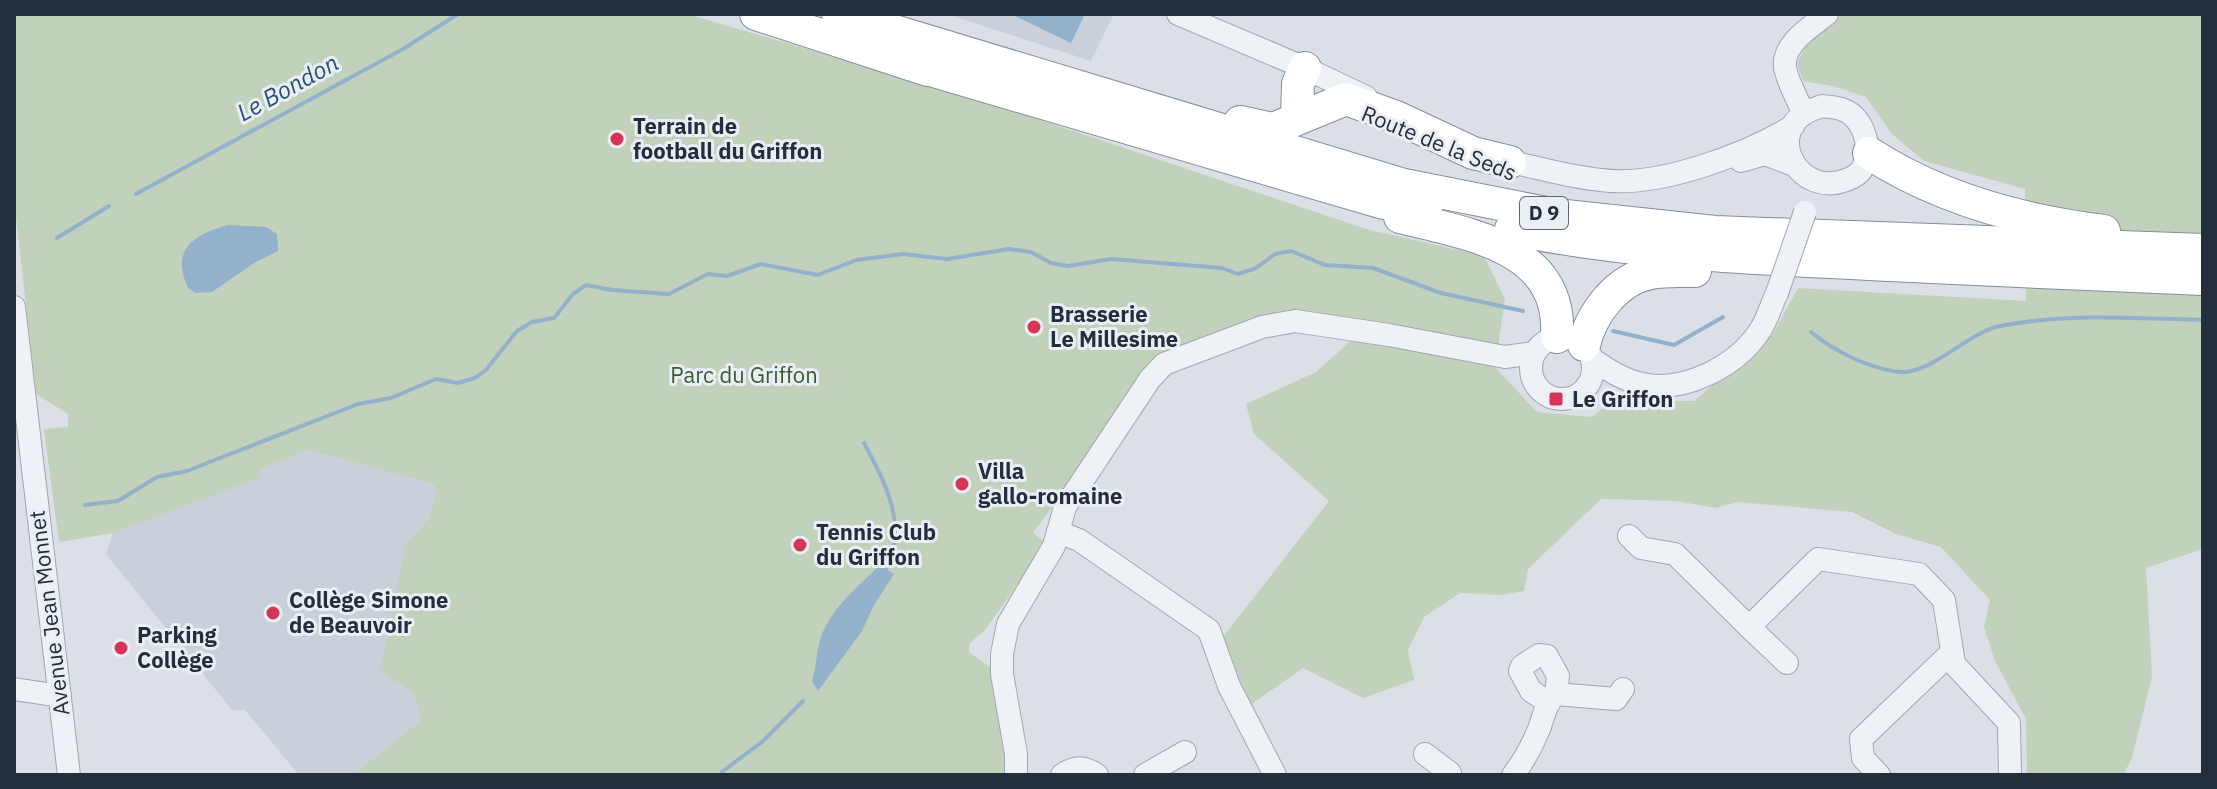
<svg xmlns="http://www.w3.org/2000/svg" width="2217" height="789" viewBox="0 0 2217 789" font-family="'IBM Plex Sans',sans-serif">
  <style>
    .built { fill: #c9d0d9 }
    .green { fill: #c2d1bc }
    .water { fill: #93b1ca }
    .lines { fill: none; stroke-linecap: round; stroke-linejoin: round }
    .stream { stroke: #93b1ca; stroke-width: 4 }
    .minor-casing { stroke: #a0a7b1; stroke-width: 24 }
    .highway-casing { stroke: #828f9e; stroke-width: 34 }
    .minor { stroke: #eef1f5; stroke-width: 22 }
    .highway { stroke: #fff; stroke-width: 32 }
    .minor-bridge-casing { stroke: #a0a7b1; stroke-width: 24; stroke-linecap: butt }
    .minor-bridge { stroke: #eef1f5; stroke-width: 22 }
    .poi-dot { fill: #d73558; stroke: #eaeff5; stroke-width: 3 }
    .labels { text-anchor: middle; stroke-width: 6; stroke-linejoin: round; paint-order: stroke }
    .shield { fill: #eaeff5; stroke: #5f6975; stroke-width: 2 }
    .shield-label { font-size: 20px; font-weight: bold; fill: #242f3e }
    .poi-label { font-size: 22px; font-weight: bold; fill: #242f3e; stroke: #eaeff5; text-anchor: start }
    .street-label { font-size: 22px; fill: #242f3e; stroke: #eaeff5 }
    .park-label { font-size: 22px; fill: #3b5a30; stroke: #eaeff5 }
    .water-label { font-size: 24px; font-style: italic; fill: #2c5174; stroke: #eaeff5 }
  </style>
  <rect width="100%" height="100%" fill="#dbe0e7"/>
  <g class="built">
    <path d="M947 14H1114L1091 61Z"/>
    <path d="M307 450 434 484 437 494 430 517 406 543 412 691 419 704 420 721 353 775H299L245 710H232L106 554 113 533 259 478 258 470Z"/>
  </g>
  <path class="green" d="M14 14H687L969 96 1366 229 1484 256 1505 299 1495 367 1537 412 1592 417 1613 400 1694 401 1772 335 1798 288 2026 301 2025 189 1924 161 1892 134 1866 97 1833 86 1803 81 1797 63 1805 47 1842 14H2203V549L2146 568 2152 676 2132 758 2123 775H2027L2026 719 1995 661 1984 627 1990 600 1941 547 1896 534 1852 512 1737 502 1716 508 1676 501 1601 499 1528 569 1524 591 1501 595 1460 593 1424 617 1408 650 1414 680 1363 698 1303 668 1249 706 1223 637 1329 501 1254 434 1246 404 1316 372 1348 343 1365 323 1291 313 1163 357 1033 533 1047 543 985 630 970 643 969 652 993 669 1008 775H353L420 721C419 689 406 687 380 673L406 543 430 517 436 494 434 484 307 450 259 470 260 478 113 533 59 542 44 429 68 427V414L36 394 14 200Z"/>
  <g class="water">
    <path d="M1011 14H1085L1071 43Z"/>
    <path d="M228 225 266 227 277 234 278 251 254 263 212 292 195 293 188 288C171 250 192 235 228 225Z"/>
    <path d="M880 565 894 574 874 605 862 631 818 691 812 681C816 668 816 657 819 644 827 611 857 588 880 565Z"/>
  </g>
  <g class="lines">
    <g class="stream">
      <path d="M136 194 403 49 458 14"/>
      <path d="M57 238 109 206"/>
      <path d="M1613 331 1674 345 1723 317"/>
      <path d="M1811 332C1834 351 1870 369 1900 372 1932 374 1967 333 2000 326 2067 313 2135 318 2203 320"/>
      <path d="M864 443C886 484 909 527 885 571"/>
      <path d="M85 505 118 501 157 477 187 471 358 404 391 398 436 379 458 383 475 378 486 370 517 331 532 322 554 318 573 294 586 285 612 290 669 294 708 274 727 276 761 264 818 275 856 260 903 254 947 259 1009 249 1031 252 1051 263 1068 266 1111 259 1222 268 1238 274 1256 268 1275 254 1291 251 1325 265 1373 268 1441 293 1523 311"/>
      <path d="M722 772 763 741 803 701"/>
    </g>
    <g class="minor-casing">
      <g id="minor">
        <path d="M1178 14 1305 68 1366 97"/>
        <path d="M1822 106C1828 107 1835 107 1841 109 1863 116 1872 145 1864 165 1861 173 1855 177 1846 180 1800 198 1766 138 1805 113 1810 110 1817 108 1822 106Z"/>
        <path d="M1804 114C1798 100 1787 81 1785 67 1782 44 1812 26 1827 14"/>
        <path d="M1499 157 1510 162C1540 168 1570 177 1601 180 1657 188 1745 155 1793 126"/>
        <path d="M1741 161 1765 154 1794 165"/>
        <path d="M14 307 69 775"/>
        <circle cx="1562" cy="368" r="31"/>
        <path d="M1592 359C1608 370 1623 380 1642 384 1684 393 1735 367 1759 332 1767 321 1771 305 1777 293"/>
        <path d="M1058 532 1079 540 1209 630 1229 686 1275 775"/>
        <path d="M1629 536 1641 548 1675 554 1749 627 1818 559 1919 574 1944 600 1954 664 2009 723 2010 775"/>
        <path d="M1749 627 1787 663"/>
        <path d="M14 689 60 696"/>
        <path d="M1548 702 1531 691 1520 671 1522 666 1539 655 1547 656 1558 676 1556 694"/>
        <path d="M1425 754 1450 773"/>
        <path d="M1016 775V754L1002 674V654L1008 624 1054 546 1065 507 1150 379 1164 364 1262 327 1295 321 1389 335 1505 357 1534 353"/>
        <path d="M1062 775C1075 766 1084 766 1097 775"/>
        <path d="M1145 775 1185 752"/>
        <path d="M1513 775C1524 761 1532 746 1539 729 1544 716 1545 704 1556 694L1616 699 1623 689"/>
        <path d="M1879 775 1863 758 1861 739 1952 652"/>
      </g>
    </g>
    <g class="highway-casing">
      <g id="highway">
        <path d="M756 14 928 70"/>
        <path d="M838 14 1404 185 1556 215 1715 232 2203 250"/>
        <path d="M910 64 1380 202 1426 211"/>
        <path d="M1297 117 1298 84 1305 68"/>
        <path d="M1240 122 1273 129 1346 99 1396 117 1473 153 1510 162"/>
        <path d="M1869 153C1938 198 2023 221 2104 231"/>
        <path d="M1400 217C1467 234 1563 246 1557 337"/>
        <path d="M1511 229C1628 253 1748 258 1868 264 1980 269 2091 275 2203 279"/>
        <path d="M1584 345C1591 314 1616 280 1650 273 1664 270 1681 271 1695 271"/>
      </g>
    </g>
    <use href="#minor" class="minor"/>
    <use href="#highway" class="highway"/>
    <g class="minor-bridge-casing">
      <path id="minor-bridge" d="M1777 293 1805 212"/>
    </g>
    <use href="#minor-bridge" class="minor-bridge"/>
  </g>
  <g class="poi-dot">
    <circle cx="617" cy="139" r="8"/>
    <circle cx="1034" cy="327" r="8"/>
    <rect x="1548" y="391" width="16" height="16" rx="4"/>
    <circle cx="962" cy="484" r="8"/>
    <circle cx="800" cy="545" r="8"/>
    <circle cx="273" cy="613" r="8"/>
    <circle cx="121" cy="648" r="8"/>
  </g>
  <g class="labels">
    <rect class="shield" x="1520" y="197" width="48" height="32" rx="6"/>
    <g class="shield-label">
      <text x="1544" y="220">D 9</text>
    </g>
    <g class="poi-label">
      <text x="633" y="134">Terrain de<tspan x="633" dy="25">football du Griffon</tspan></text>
      <text x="1050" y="322">Brasserie<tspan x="1050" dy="25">Le Millesime</tspan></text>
      <text x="1572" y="407">Le Griffon</text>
      <text x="978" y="479">Villa<tspan x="978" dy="25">gallo-romaine</tspan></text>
      <text x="816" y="540">Tennis Club<tspan x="816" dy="25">du Griffon</tspan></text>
      <text x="289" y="608">Collège Simone<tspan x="289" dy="25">de Beauvoir</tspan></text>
      <text x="137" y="643">Parking<tspan x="137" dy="25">Collège</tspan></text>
    </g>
    <g class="street-label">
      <text transform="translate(1439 143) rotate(22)" y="8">Route de la Seds</text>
      <text transform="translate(49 613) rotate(-97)" y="8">Avenue Jean Monnet</text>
    </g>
    <g class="park-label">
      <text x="744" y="383">Parc du Griffon</text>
    </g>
    <g class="water-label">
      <text transform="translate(288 88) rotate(-29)" y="8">Le Bondon</text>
    </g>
  </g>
  <rect width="2217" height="789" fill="none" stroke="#242f3e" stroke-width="32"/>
</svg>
